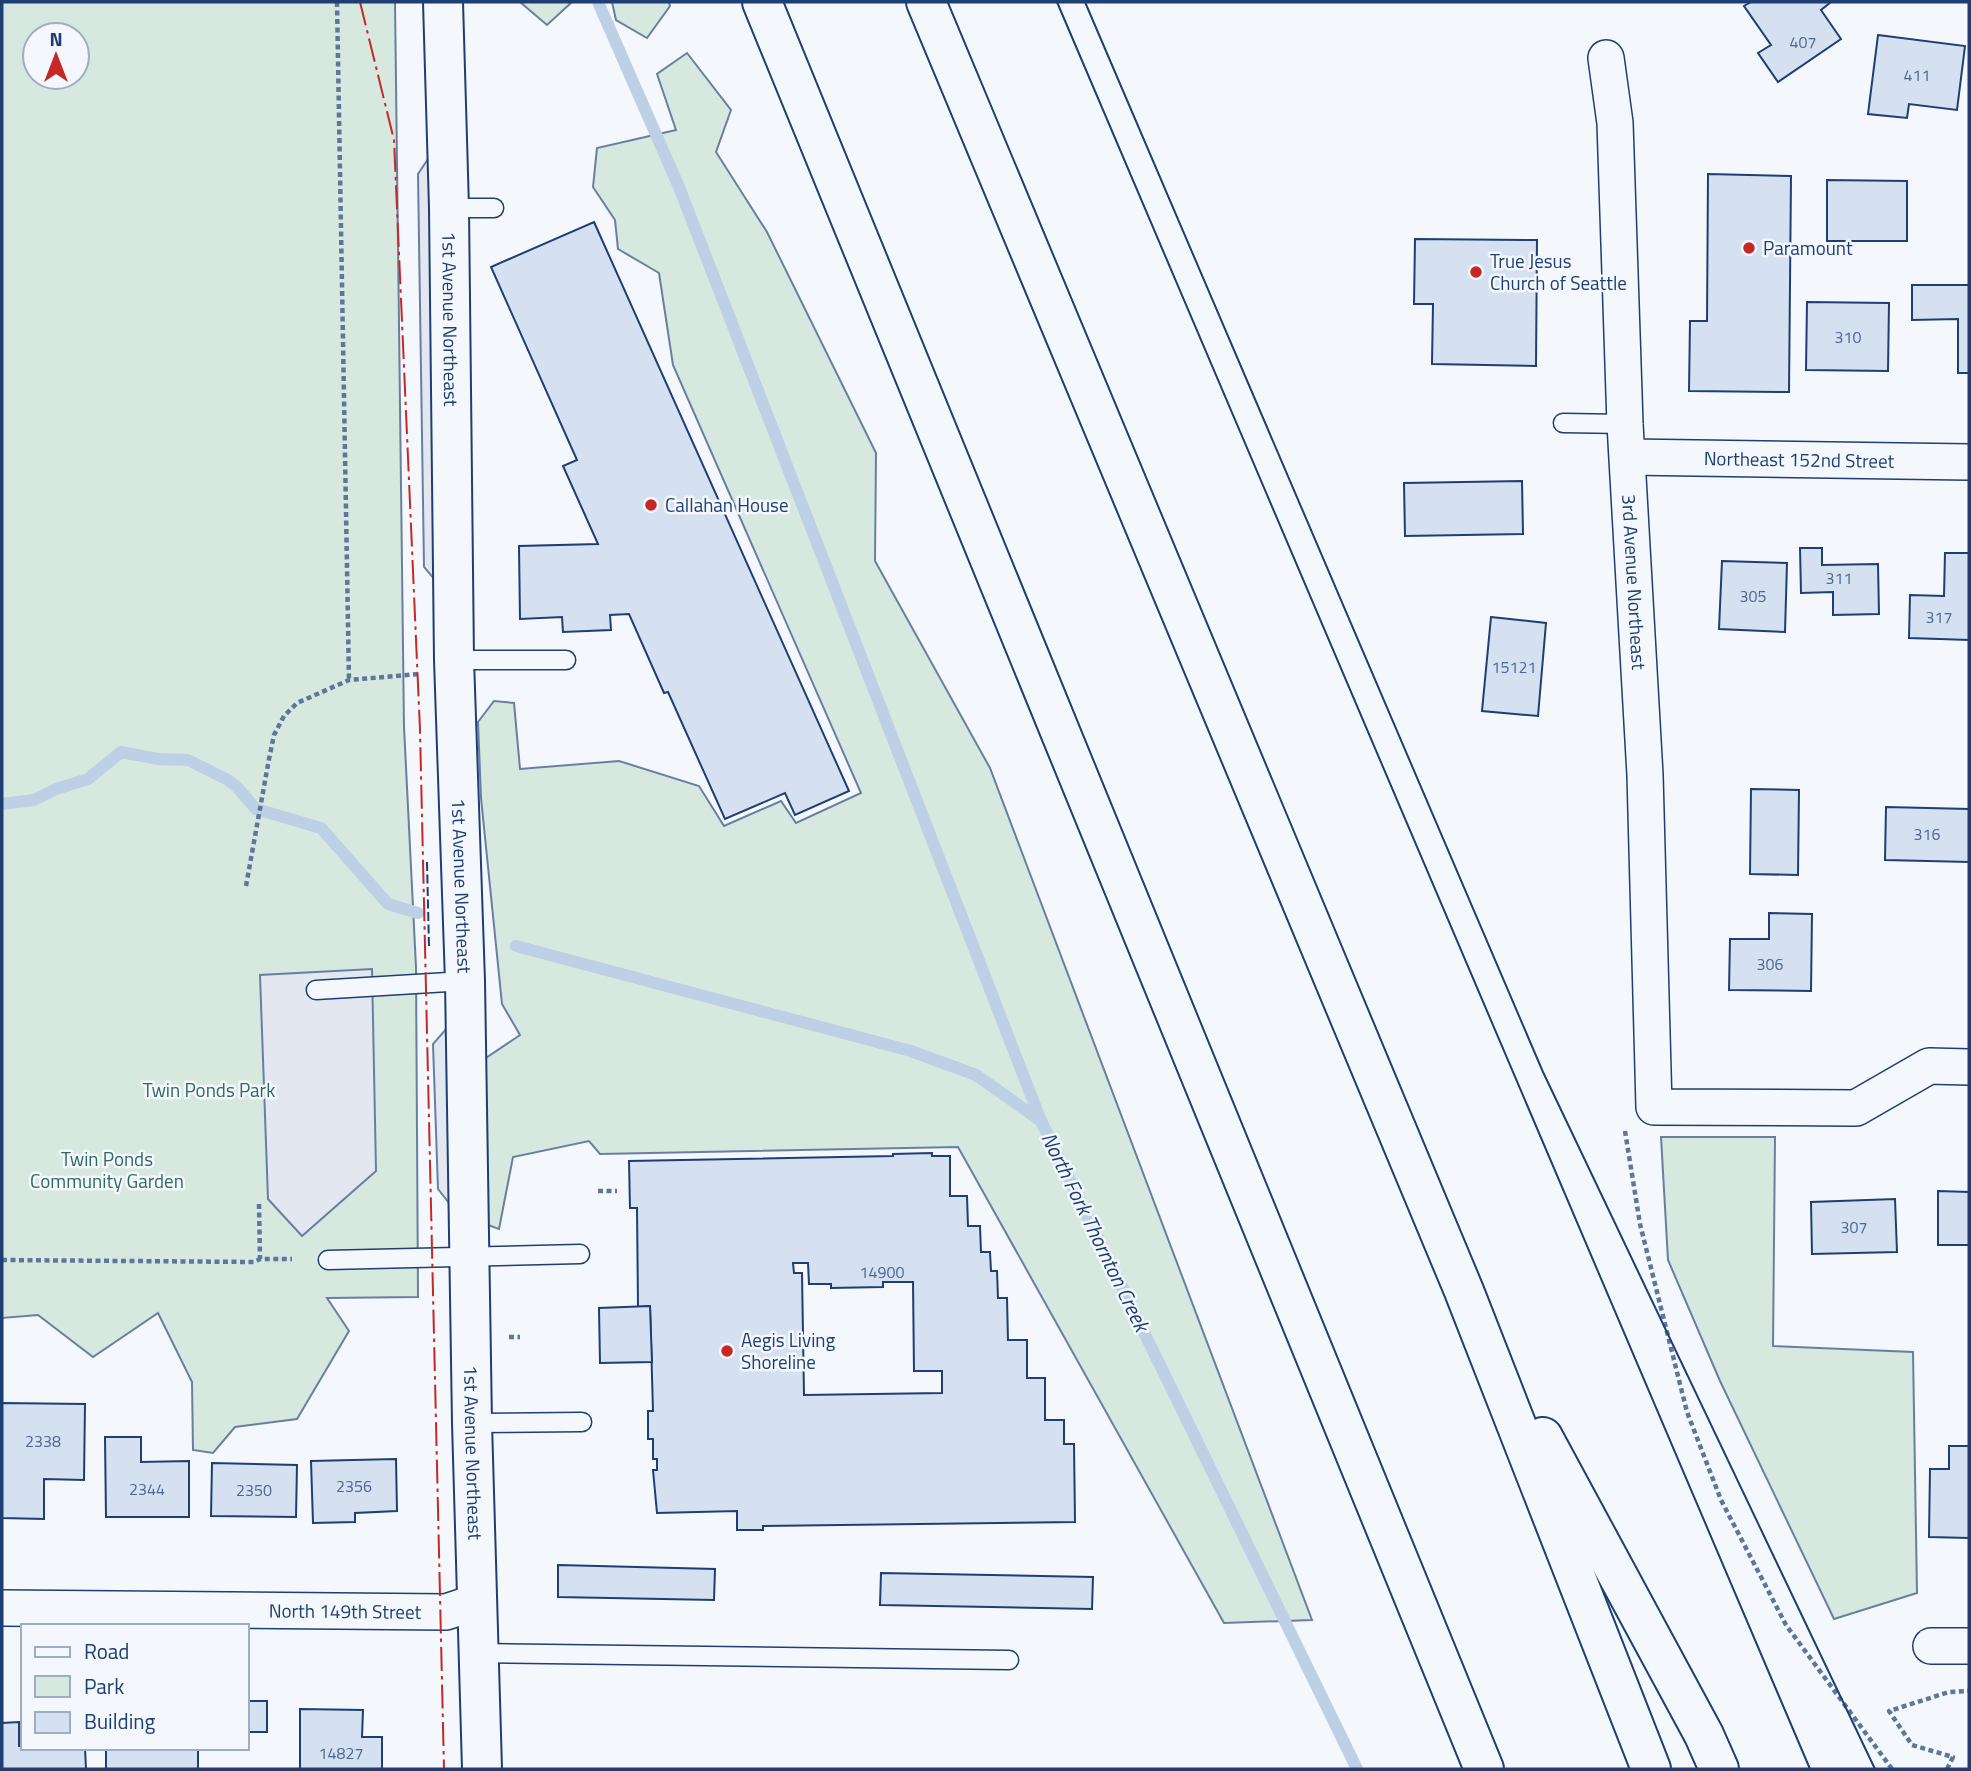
<svg xmlns="http://www.w3.org/2000/svg" width="1971" height="1771" viewBox="0 0 1971 1771" font-family="'Titillium Web',sans-serif">
  <style>
    .green { fill: #d7e8df; stroke: #687fa3; stroke-width: 2; fill-rule: evenodd }
    .parking { fill: #e3e8f0; stroke: #687fa3; stroke-width: 2 }
    .lines { fill: none; stroke-linecap: round; stroke-linejoin: round }
    .stream { stroke: #bed0e5; stroke-width: 12 }
    .building { fill: #d5e0f0; stroke: #1d3f73; stroke-width: 2; fill-rule: evenodd }
    .service-casing { stroke: #1d3f73; stroke-width: 21 }
    .minor-casing { stroke: #1d3f73; stroke-width: 38 }
    .tertiary-casing { stroke: #1d3f73; stroke-width: 42 }
    .motorway-casing { stroke: #1d3f73; stroke-width: 42 }
    .path { stroke: #5e769c; stroke-width: 4.5; stroke-dasharray: 5 3.5; stroke-linecap: butt }
    .service { stroke: #f4f7fb; stroke-width: 18 }
    .minor { stroke: #f4f7fb; stroke-width: 35 }
    .tertiary { stroke: #f4f7fb; stroke-width: 38 }
    .motorway { stroke: #f4f7fb; stroke-width: 38 }
    .tram { stroke: #1d3f73; stroke-width: 2 }
    .fence { stroke: #1d3f73; stroke-width: 2; stroke-dasharray: 9 3.5; stroke-linecap: butt }
    .power { stroke: #c62828; stroke-width: 2; stroke-dasharray: 24 5 3.5 5; stroke-linecap: butt }
    .poi-dot { fill: #c62828; stroke: #f4f7fb; stroke-width: 2.5 }
    .labels { text-anchor: middle; stroke-width: 5; stroke-linejoin: round; paint-order: stroke }
    .number-label { font-size: 16px; fill: #4b6792 }
    .poi-label { font-size: 19px; fill: #1d3f73; stroke: #f4f7fb; text-anchor: start }
    .street-label { font-size: 19px; fill: #1d3f73; stroke: #f4f7fb }
    .park-label { font-size: 19px; fill: #2c6c60; stroke: #f4f7fb }
    .water-label { font-size: 21px; font-style: italic; fill: #1d3f73; stroke: #f4f7fb }
  </style>
  <rect width="100%" height="100%" fill="#f4f7fb"/>
  <g class="green">
    <path d="M2 2H395L404 727 416 967 418 1297 327 1298 349 1331 297 1419 235 1427 213 1453 193 1450 192 1382 158 1313 93 1357 38 1315 2 1318ZM35 35H77V77H35Z"/>
    <path d="M520 2H572L547 25Z"/>
    <path d="M612 2H669L670 6 647 38 616 20Z"/>
    <path d="M687 53 731 110 716 152 767 232 876 453 875 561 990 768 1312 1620 1224 1623 958 1147 600 1154 589 1141 513 1157 499 1229 485 1224 477 1064 520 1035 502 1004 481 798 478 722 494 701 514 703 520 769 619 761 699 786 724 826 781 801 796 823 861 793 673 365 659 273 618 249 615 220 593 187 597 148 676 130 657 74Z"/>
    <path d="M1661 1137H1775L1773 1346 1913 1352 1917 1593 1834 1619 1720 1381 1668 1260Z"/>
  </g>
  <g class="parking">
    <path d="M432 153 440 586 424 567 418 174Z"/>
    <path d="M372 969 376 1171 302 1236 268 1199 260 975Z"/>
    <path d="M447 1028 453 1208 438 1189 433 1044Z"/>
  </g>
  <g class="lines">
    <g class="stream">
      <path d="M598 2 679 187 1041 1121"/>
      <path d="M2 804 34 800 56 789 88 779 121 752 158 759 188 760 228 780 237 787 256 809 321 828 388 904 418 913"/>
      <path d="M516 946 911 1051 976 1075 1041 1121 1357 1769"/>
    </g>
  </g>
  <g class="building">
    <path d="M1751 2H1831L1821 10 1841 39 1778 82 1758 53 1771 45 1744 6Z"/>
    <path d="M1878 35 1965 46 1957 110 1909 104 1907 118 1868 114Z"/>
    <path d="M1708 174 1791 176 1789 392 1689 391 1690 321H1707Z"/>
    <path d="M1827 180 1907 181V241H1827Z"/>
    <path d="M594 222 849 791 795 815 785 793 725 819 668 692 664 693 629 614 610 615 611 630 563 632 562 617 520 619 519 546 598 544 563 466 577 460 491 267Z"/>
    <path d="M1415 239 1537 240 1536 366 1432 364 1433 304H1414Z"/>
    <path d="M1912 285H1969V373H1958V319L1912 320Z"/>
    <path d="M1807 302 1889 303 1888 371 1806 370Z"/>
    <path d="M1522 481 1523 534 1405 536 1404 483Z"/>
    <path d="M1800 548H1822V565L1878 564 1879 614 1833 615V592L1801 593Z"/>
    <path d="M1945 553H1969V640L1909 638 1910 595 1944 596Z"/>
    <path d="M1722 561 1787 563 1785 632 1719 629Z"/>
    <path d="M1491 617 1546 623 1538 716 1482 711Z"/>
    <path d="M1751 789 1799 790 1798 875 1750 874Z"/>
    <path d="M1886 807 1969 809V862L1885 860Z"/>
    <path d="M1769 913 1812 914 1811 991 1729 990 1730 939H1769Z"/>
    <path d="M932 1153V1156H950V1196H967L968 1226H980L981 1252H990L991 1271H997L998 1298H1007L1008 1340H1027V1378H1045V1420H1064V1444H1074L1075 1522 763 1526V1530H737V1511L657 1513 653 1470H657V1459H653V1439H648V1411H653L650 1306 638 1307 637 1208H630L629 1161 893 1156V1154ZM793 1263H808L809 1284H831V1288L883 1287V1282H913L914 1371H942V1393L804 1395 802 1273H794Z"/>
    <path d="M1938 1191 1969 1192V1245H1938Z"/>
    <path d="M1895 1199 1897 1252 1812 1254 1811 1202Z"/>
    <path d="M650 1306 652 1362 600 1363 599 1308Z"/>
    <path d="M2 1403 85 1404 84 1480 44 1479V1519L2 1518Z"/>
    <path d="M105 1437H141V1462L189 1461V1517H106Z"/>
    <path d="M1949 1446H1969V1538L1929 1537 1930 1469H1949Z"/>
    <path d="M396 1459 397 1511 355 1513V1522L313 1523 311 1461Z"/>
    <path d="M212 1463 297 1465 296 1517 211 1516Z"/>
    <path d="M558 1565 715 1569 714 1600 558 1597Z"/>
    <path d="M881 1573 1093 1577 1092 1609 880 1605Z"/>
    <rect x="247" y="1701" width="20" height="31"/>
    <path d="M300 1709 363 1710 362 1737H382V1769H300Z"/>
    <path d="M19 1722V1746H23V1748H85L86 1769H2V1723Z"/>
    <rect x="106" y="1748" width="92" height="21"/>
  </g>
  <g class="lines">
    <g class="service-casing">
      <g id="service">
        <path d="M449 208H494"/>
        <path d="M1563 423 1625 424"/>
        <path d="M454 660H566"/>
        <path d="M316 990 465 981"/>
        <path d="M328 1260 580 1254"/>
        <path d="M472 1423 582 1422"/>
        <path d="M478 1653 1009 1660"/>
      </g>
    </g>
    <g class="minor-casing">
      <g id="minor">
        <path id="s1" d="M1606 58 1615 123 1625 424 1645 775 1654 1107 1856 1108 1929 1066 1969 1067"/>
        <path id="s2" d="M1629 457 1969 462"/>
        <path id="s3" d="M2 1608 446 1612 476 1602"/>
        <path d="M1931 1646H1969"/>
      </g>
    </g>
    <g class="tertiary-casing">
      <g id="tertiary">
        <path id="s4" d="M443 2 449 208 454 660 465 981 472 1423 482 1769"/>
      </g>
    </g>
    <g class="motorway-casing">
      <g id="motorway">
        <path d="M762 2 1484 1769"/>
        <path d="M926 2 1464 1291 1651 1769"/>
        <path d="M1543 1437 1704 1735 1719 1769"/>
      </g>
    </g>
    <g class="path">
      <path d="M337 2 349 680"/>
      <path d="M246 886 269 759 274 735 284 716 297 703 349 680 418 674"/>
      <path d="M1625 1131 1640 1224 1687 1412 1721 1500 1786 1625 1892 1769"/>
      <path d="M598 1191H617"/>
      <path d="M259 1204 260 1259"/>
      <path d="M2 1260 254 1262 260 1259H292"/>
      <path d="M509 1337H520"/>
      <path d="M1947 1769 1953 1757 1912 1745 1889 1711 1949 1692 1969 1691"/>
    </g>
    <use href="#service" class="service"/>
    <use href="#minor" class="minor"/>
    <use href="#tertiary" class="tertiary"/>
    <use href="#motorway" class="motorway"/>
    <g class="tram">
      <path d="M1057 2 1810 1769"/>
      <path d="M1085 2 1543 1072 1875 1769"/>
    </g>
    <path class="fence" d="M427 862 429 947"/>
    <path class="power" d="M360 2 394 140 420 730 444 1769"/>
  </g>
  <g class="poi-dot">
    <circle cx="1749" cy="248" r="7"/>
    <circle cx="1476" cy="272" r="7"/>
    <circle cx="651" cy="505" r="7"/>
    <circle cx="727" cy="1351" r="7"/>
  </g>
  <g class="labels">
    <g class="number-label">
      <text x="1803" y="48">407</text>
      <text x="1917" y="81">411</text>
      <text x="1848" y="343">310</text>
      <text x="1839" y="584">311</text>
      <text x="1753" y="602">305</text>
      <text x="1939" y="623">317</text>
      <text x="1514" y="673">15121</text>
      <text x="1927" y="840">316</text>
      <text x="1770" y="970">306</text>
      <text x="1854" y="1233">307</text>
      <text x="882" y="1278">14900</text>
      <text x="43" y="1447">2338</text>
      <text x="354" y="1492">2356</text>
      <text x="147" y="1495">2344</text>
      <text x="254" y="1496">2350</text>
      <text x="341" y="1759">14827</text>
    </g>
    <g class="poi-label">
      <text x="1763" y="255">Paramount</text>
      <text x="1490" y="268">True Jesus<tspan x="1490" dy="22">Church of Seattle</tspan></text>
      <text x="665" y="512">Callahan House</text>
      <text x="741" y="1347">Aegis Living<tspan x="741" dy="22">Shoreline</tspan></text>
    </g>
    <g class="street-label">
      <text dy="7" stroke="none"><textPath href="#s4" startOffset="317">1st Avenue Northeast</textPath></text>
      <text dy="7" stroke="none"><textPath href="#s2" startOffset="170">Northeast 152nd Street</textPath></text>
      <text dy="7" stroke="none"><textPath href="#s1" startOffset="525">3rd Avenue Northeast</textPath></text>
      <text dy="7" stroke="none"><textPath href="#s4" startOffset="884">1st Avenue Northeast</textPath></text>
      <text dy="7" stroke="none"><textPath href="#s4" startOffset="1451">1st Avenue Northeast</textPath></text>
      <text dy="7" stroke="none"><textPath href="#s3" startOffset="343">North 149th Street</textPath></text>
    </g>
    <g class="park-label">
      <text x="209" y="1097">Twin Ponds Park</text>
      <text x="107" y="1166">Twin Ponds<tspan x="107" dy="22">Community Garden</tspan></text>
    </g>
    <g class="water-label">
      <text transform="translate(1095 1232) rotate(64)" y="7">North Fork Thornton Creek</text>
    </g>
  </g>
  <rect width="1971" height="1771" fill="none" stroke="#1d3f73" stroke-width="7"/>
  <rect x="21" y="1624" width="228" height="126" fill="#f4f7fb" stroke="#9eadc5" stroke-width="2"/>
  <rect x="35" y="1647" width="35" height="10" fill="#f4f7fb" stroke="#9eadc5" stroke-width="2"/>
  <text x="84" y="1659" font-size="21" fill="#1d3f73">Road</text>
  <rect x="35" y="1676" width="35" height="21" fill="#d7e8df" stroke="#9eadc5" stroke-width="2"/>
  <text x="84" y="1694" font-size="21" fill="#1d3f73">Park</text>
  <rect x="35" y="1712" width="35" height="21" fill="#d5e0f0" stroke="#9eadc5" stroke-width="2"/>
  <text x="84" y="1729" font-size="21" fill="#1d3f73">Building</text>
  <g transform="translate(56 56)"><circle r="33" fill="#f4f7fb" stroke="#9eadc5" stroke-width="2"/>
  <path d="M0-5L12 26L0 18L-12 26Z" fill="#c62828"/>
  <text y="-10" font-size="19" font-weight="bold" text-anchor="middle" fill="#1d3f73">N</text>
  </g>
</svg>
